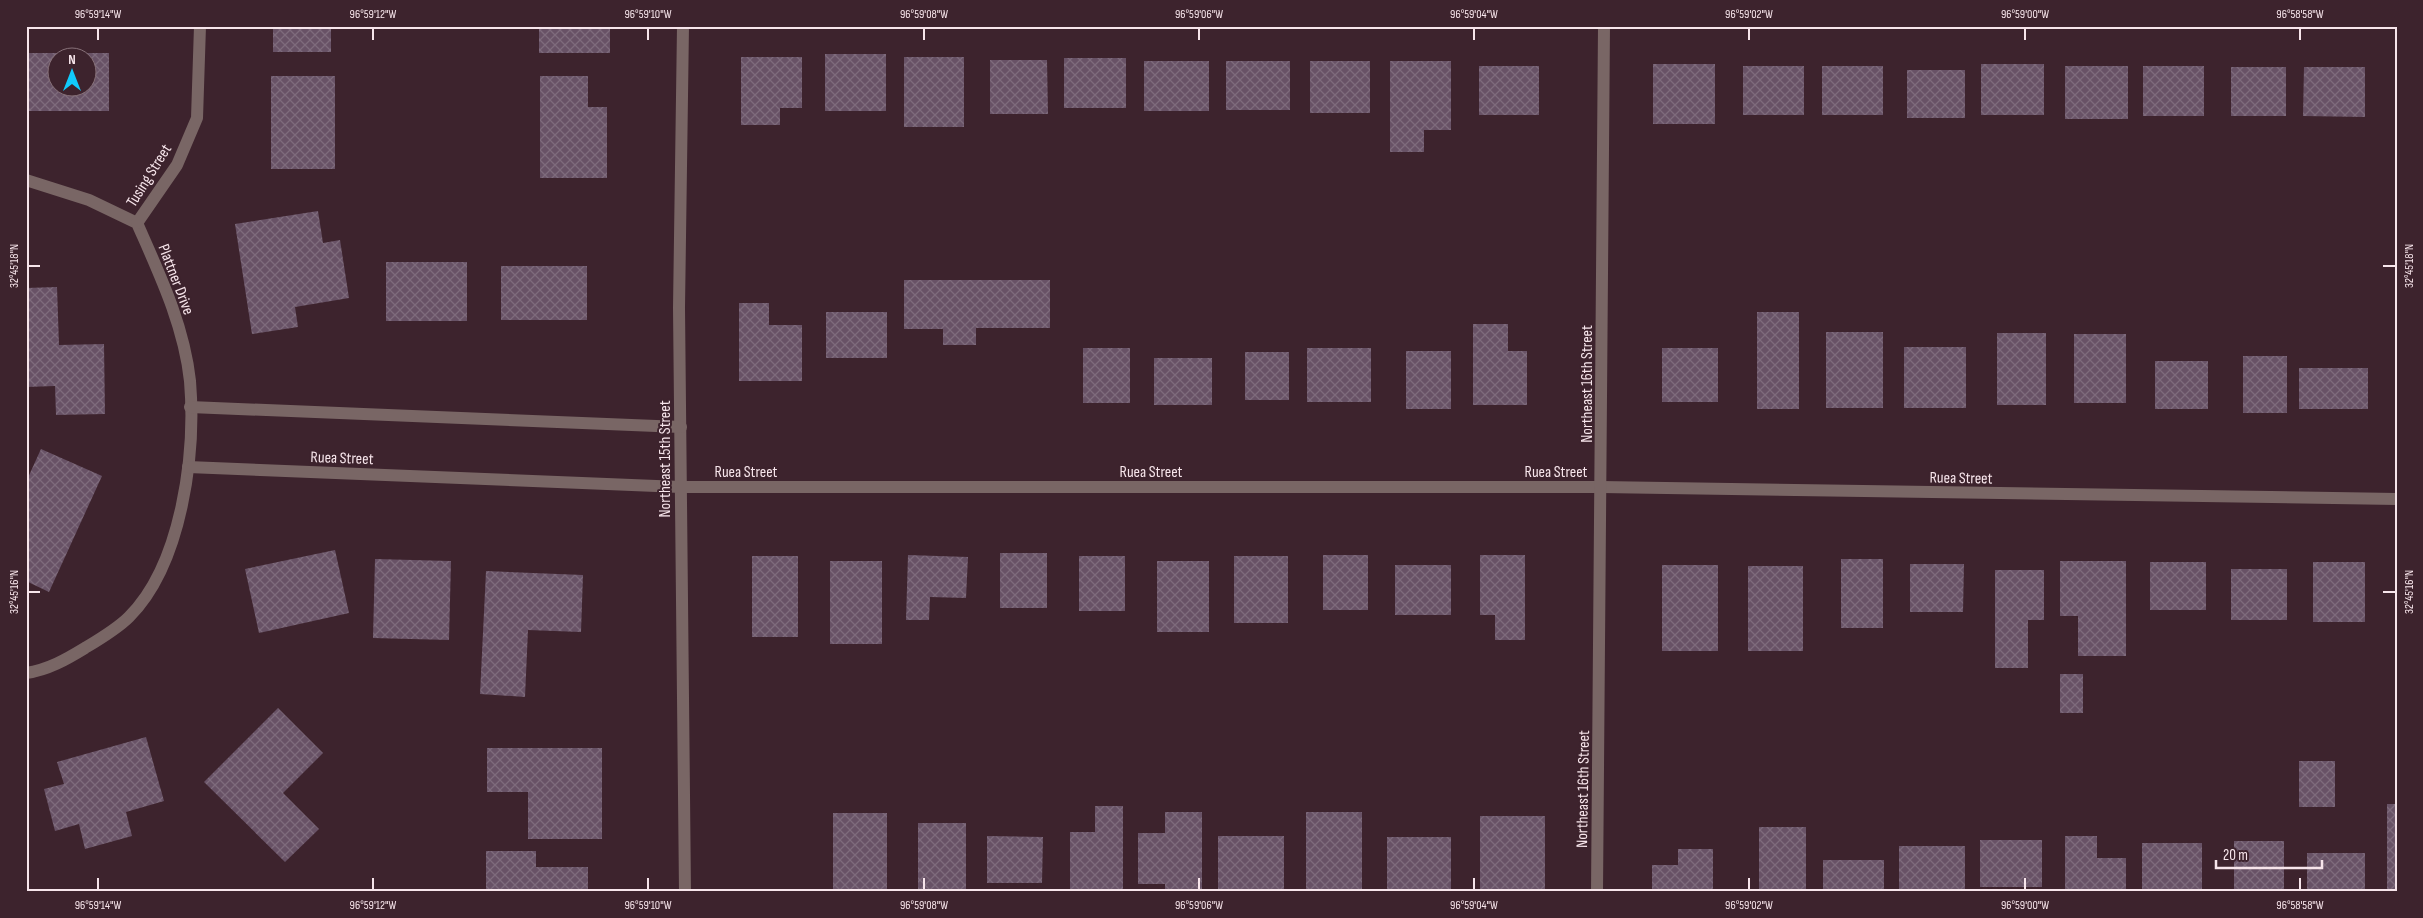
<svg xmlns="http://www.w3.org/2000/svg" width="2423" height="918" viewBox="0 0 2423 918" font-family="'Sofia Sans Condensed',sans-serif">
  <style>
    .building { fill: url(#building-cross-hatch); fill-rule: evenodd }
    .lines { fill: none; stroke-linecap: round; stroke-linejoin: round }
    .minor { stroke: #796665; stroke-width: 12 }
    .ticks { fill: none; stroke: #f7e5eb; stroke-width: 2 }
    .labels { text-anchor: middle; stroke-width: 4; stroke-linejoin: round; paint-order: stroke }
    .street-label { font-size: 16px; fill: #f7e5eb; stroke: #3d232d }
    .neatline { fill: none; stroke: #f7e5eb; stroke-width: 2 }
    .ticks-label { font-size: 12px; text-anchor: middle; fill: #f7e5eb }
  </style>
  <defs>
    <pattern id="building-cross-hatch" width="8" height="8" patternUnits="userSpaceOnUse" patternTransform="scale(1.25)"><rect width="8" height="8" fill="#685266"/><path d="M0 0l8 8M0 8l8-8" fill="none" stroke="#7e6b7c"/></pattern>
  </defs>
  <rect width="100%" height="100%" fill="#3d232d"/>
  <g class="building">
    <rect x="273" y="26" width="58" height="26"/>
    <rect x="539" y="26" width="71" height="27"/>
    <path d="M26 53H109V111H26ZM58 58H88V88H58Z"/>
    <rect x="825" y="54" width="61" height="57"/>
    <path d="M741 57H802V108H780V125H741Z"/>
    <rect x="904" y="57" width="60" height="70"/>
    <rect x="1064" y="58" width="62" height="50"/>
    <path d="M990 60H1047L1048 114H990Z"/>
    <rect x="1144" y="61" width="65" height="50"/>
    <rect x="1226" y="61" width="64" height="49"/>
    <rect x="1310" y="61" width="60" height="52"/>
    <path d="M1390 61H1451V130H1424V152H1390Z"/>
    <rect x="1653" y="64" width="62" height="60"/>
    <rect x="1981" y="64" width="63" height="51"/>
    <rect x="1479" y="66" width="60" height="49"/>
    <rect x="1743" y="66" width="61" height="49"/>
    <rect x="1822" y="66" width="61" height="49"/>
    <rect x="2065" y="66" width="63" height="53"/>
    <rect x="2143" y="66" width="61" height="50"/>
    <rect x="2231" y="67" width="55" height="49"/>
    <path d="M2304 67H2365V117L2303 116Z"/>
    <rect x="1907" y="70" width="58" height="48"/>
    <rect x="271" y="76" width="64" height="93"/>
    <path d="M540 76H588V107H607V178H540Z"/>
    <path d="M318 211 323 243 340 240 349 298 295 307 298 327 252 334 235 224Z"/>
    <rect x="386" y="262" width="81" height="59"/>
    <rect x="501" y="266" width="86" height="54"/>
    <path d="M904 280H1050V328H976V345H943V329H904Z"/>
    <path d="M57 287 59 345 104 344 105 414 56 415 55 386 26 387V288Z"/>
    <path d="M739 303H769V325H802V381H739Z"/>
    <rect x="826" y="312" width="61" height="46"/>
    <rect x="1757" y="312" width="42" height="97"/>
    <path d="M1473 324H1508V351H1527V405H1473Z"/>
    <rect x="1826" y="332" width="57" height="76"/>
    <rect x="1997" y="333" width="49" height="72"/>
    <rect x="2074" y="334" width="52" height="69"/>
    <rect x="1904" y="347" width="62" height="61"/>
    <rect x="1083" y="348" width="47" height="55"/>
    <rect x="1307" y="348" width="64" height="54"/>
    <rect x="1662" y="348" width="56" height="54"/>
    <rect x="1406" y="351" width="45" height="58"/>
    <rect x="1245" y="352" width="44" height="48"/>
    <rect x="2243" y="356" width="44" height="57"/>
    <rect x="1154" y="358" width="58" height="47"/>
    <rect x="2155" y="361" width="53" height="48"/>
    <rect x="2299" y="368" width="69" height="41"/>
    <path d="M41 449 102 476 49 592 26 581V482Z"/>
    <path d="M335 550 349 613 259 633 245 569Z"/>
    <rect x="1000" y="553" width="47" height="55"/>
    <path d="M908 555 968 557 966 598 930 597 929 620H906Z"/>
    <rect x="1323" y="555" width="45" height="55"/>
    <path d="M1480 555H1525V640H1495V615H1480Z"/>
    <rect x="752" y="556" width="46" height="81"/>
    <rect x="1079" y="556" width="46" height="55"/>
    <rect x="1234" y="556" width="54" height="67"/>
    <path d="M375 559 451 561 449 640 373 638Z"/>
    <rect x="1841" y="559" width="42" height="69"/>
    <rect x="830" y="561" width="52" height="83"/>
    <rect x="1157" y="561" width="52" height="71"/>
    <path d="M2060 561H2126V656H2078V616H2060Z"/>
    <rect x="2150" y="562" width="56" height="48"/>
    <rect x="2313" y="562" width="52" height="60"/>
    <path d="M1910 564H1964L1963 612H1910Z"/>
    <rect x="1395" y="565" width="56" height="50"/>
    <rect x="1662" y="565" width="56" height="86"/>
    <rect x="1748" y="566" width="55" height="85"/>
    <rect x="2231" y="569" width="56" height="51"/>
    <path d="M1995 570H2044V620H2028V668H1995Z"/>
    <path d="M486 571 583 575 581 632 528 630 525 697 480 694Z"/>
    <rect x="2060" y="674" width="23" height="39"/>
    <path d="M278 708 323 753 283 793 319 829 285 862 204 782Z"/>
    <path d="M146 737 164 801 126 812 132 836 85 849 79 824 55 831 44 789 64 784 57 762Z"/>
    <path d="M487 748H602V839H528V792H487Z"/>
    <rect x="2299" y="761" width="36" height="46"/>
    <rect x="2387" y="804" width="10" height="88"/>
    <path d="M1095 806H1123V892H1070V832H1095Z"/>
    <path d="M1165 812H1202V892H1165V884H1138V833H1165Z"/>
    <rect x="1306" y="812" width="56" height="80"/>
    <rect x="833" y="813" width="54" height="79"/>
    <rect x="1480" y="816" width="65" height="76"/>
    <rect x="918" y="823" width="48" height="67"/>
    <rect x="1759" y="827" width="47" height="65"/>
    <path d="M987 836 1043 837 1042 883H987Z"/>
    <rect x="1218" y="836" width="66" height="56"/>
    <path d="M2065 836H2097V858H2126V892H2065Z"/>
    <rect x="1387" y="837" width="64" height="55"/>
    <rect x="1980" y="840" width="62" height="47"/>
    <rect x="2234" y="841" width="50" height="51"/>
    <rect x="2142" y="843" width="60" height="49"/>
    <rect x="1899" y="846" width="66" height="46"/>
    <path d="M1678 849H1713V892H1652V865H1678Z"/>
    <path d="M486 851H536V867H588V892H486Z"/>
    <rect x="2307" y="853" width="58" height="39"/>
    <rect x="1823" y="860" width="61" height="32"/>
  </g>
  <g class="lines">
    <g class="minor">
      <path d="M683 26 679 308 685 892"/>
      <path d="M26 180 89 200 137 223C159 273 184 325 190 381 196 454 182 564 129 617 117 629 100 639 85 648 67 659 48 670 26 673"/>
      <path d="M137 223 177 165 197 118 200 26"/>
      <path d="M190 407 681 427"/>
      <path d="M188 467 681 487H1601L2397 499"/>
      <path d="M1597 892 1604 26"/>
    </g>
  </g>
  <path class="ticks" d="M98 28V40M373 28V40M648 28V40M924 28V40M1199 28V40M1474 28V40M1749 28V40M2025 28V40M2300 28V40M28 266H40M2383 266H2396M28 592H40M2383 592H2396M98 878V890M373 878V890M648 878V890M924 878V890M1199 878V890M1474 878V890M1749 878V890M2025 878V890M2300 878V890"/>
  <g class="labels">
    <g class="street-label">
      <text transform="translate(148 175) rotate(-58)" y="6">Tusing Street</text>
      <text transform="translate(177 279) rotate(69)" y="6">Plattner Drive</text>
      <text transform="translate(1586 384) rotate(-90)" y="6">Northeast 16th Street</text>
      <text transform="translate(342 457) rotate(2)" y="6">Ruea Street</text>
      <text transform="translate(664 459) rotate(-90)" y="6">Northeast 15th Street</text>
      <text x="746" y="477">Ruea Street</text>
      <text x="1151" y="477">Ruea Street</text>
      <text x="1556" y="477">Ruea Street</text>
      <text transform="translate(1961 477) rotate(1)" y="6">Ruea Street</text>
      <text transform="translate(1582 789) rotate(-89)" y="6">Northeast 16th Street</text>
    </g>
  </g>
  <rect width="2423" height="918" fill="none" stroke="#3d232d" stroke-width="55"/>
  <g transform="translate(72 72)"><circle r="24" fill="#3d232d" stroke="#877179"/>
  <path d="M0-4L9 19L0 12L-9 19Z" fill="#11cafb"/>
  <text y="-8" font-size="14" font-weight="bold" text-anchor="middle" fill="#f7e5eb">N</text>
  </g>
  <path d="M2216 860v8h106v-8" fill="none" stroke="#f7e5eb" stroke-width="2.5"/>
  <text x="2223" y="860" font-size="15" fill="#f7e5eb" stroke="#3d232d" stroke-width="4" paint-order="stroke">20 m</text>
  <rect x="28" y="28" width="2368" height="862" class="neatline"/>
  <g class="ticks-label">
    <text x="98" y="18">96°59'14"W</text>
    <text x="373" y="18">96°59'12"W</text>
    <text x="648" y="18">96°59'10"W</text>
    <text x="924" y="18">96°59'08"W</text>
    <text x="1199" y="18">96°59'06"W</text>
    <text x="1474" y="18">96°59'04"W</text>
    <text x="1749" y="18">96°59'02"W</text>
    <text x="2025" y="18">96°59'00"W</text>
    <text x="2300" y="18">96°58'58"W</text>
    <text transform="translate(14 266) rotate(-90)" y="4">32°45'18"N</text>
    <text transform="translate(2409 266) rotate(-90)" y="4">32°45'18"N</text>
    <text transform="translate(14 592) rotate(-90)" y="4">32°45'16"N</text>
    <text transform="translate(2409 592) rotate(-90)" y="4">32°45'16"N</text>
    <text x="98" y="909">96°59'14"W</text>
    <text x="373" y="909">96°59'12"W</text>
    <text x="648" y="909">96°59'10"W</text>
    <text x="924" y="909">96°59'08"W</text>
    <text x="1199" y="909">96°59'06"W</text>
    <text x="1474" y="909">96°59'04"W</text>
    <text x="1749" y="909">96°59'02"W</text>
    <text x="2025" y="909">96°59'00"W</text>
    <text x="2300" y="909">96°58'58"W</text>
  </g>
</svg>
